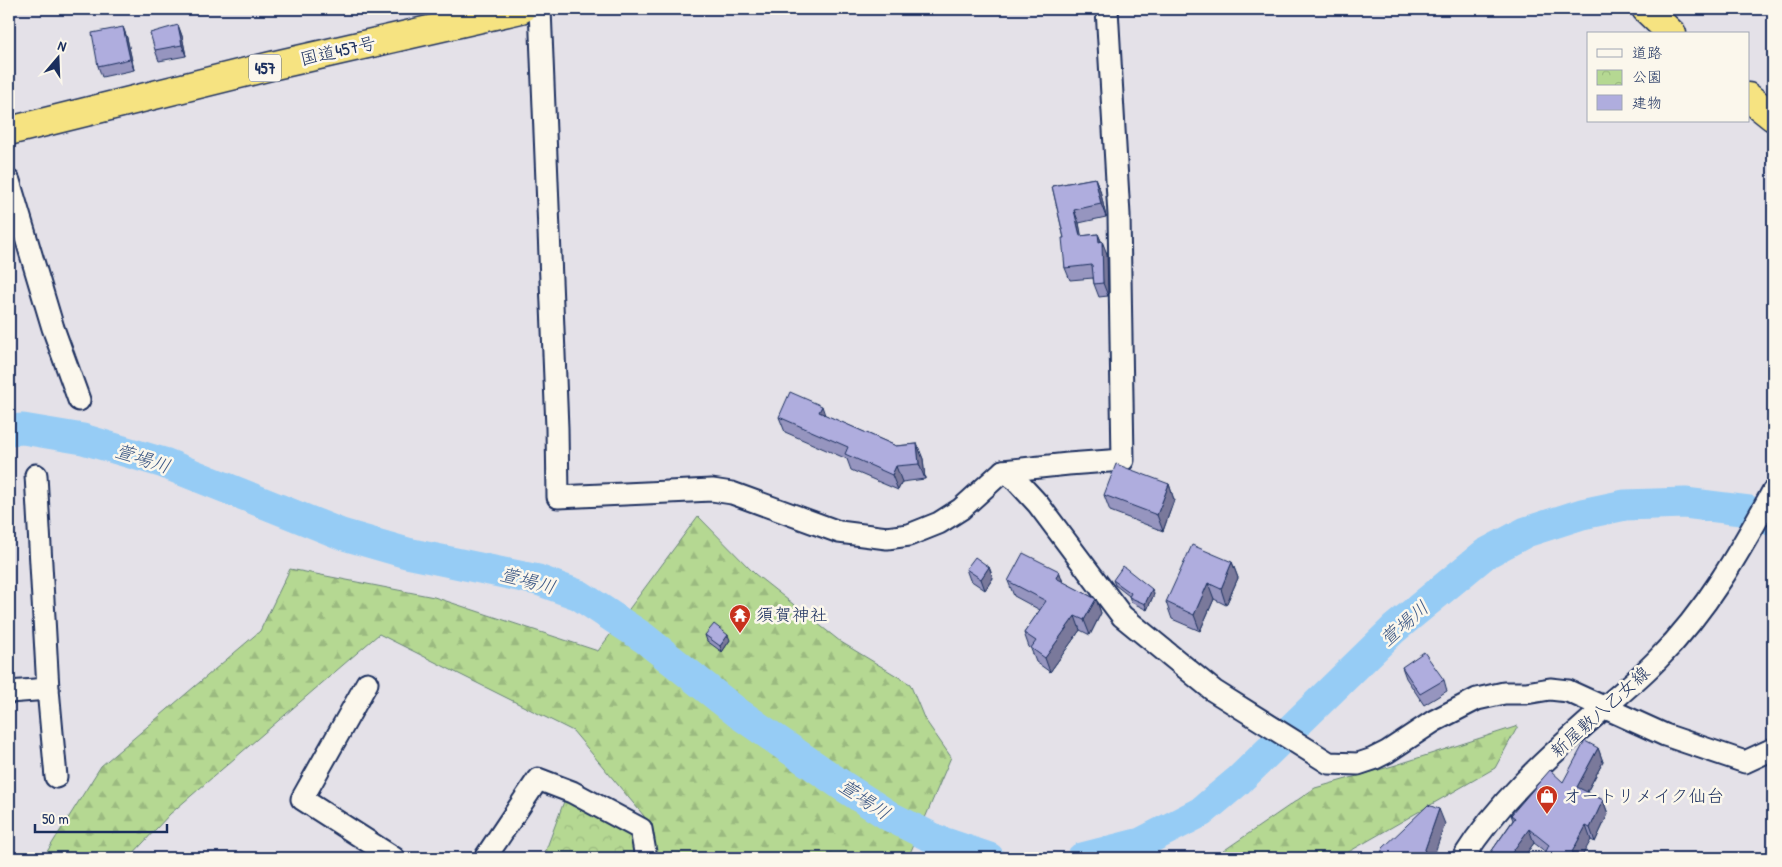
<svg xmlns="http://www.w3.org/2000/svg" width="1782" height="867" viewBox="0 0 1782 867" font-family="'Patrick Hand','Klee One',sans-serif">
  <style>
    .forest { fill: url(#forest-firs); stroke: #688478 }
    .park { fill: url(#park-crowns); stroke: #688478 }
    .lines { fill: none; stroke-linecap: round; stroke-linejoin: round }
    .river { stroke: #96ccf5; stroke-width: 31 }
    .minor-casing { stroke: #1b2f5e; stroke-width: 25 }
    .highway-casing { stroke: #1b2f5e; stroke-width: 31 }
    .minor { stroke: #fbf7ec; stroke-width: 21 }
    .highway { stroke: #f6e381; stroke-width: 28 }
    .wall { fill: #9695bf; stroke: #1b2f5e }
    .shaded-wall { fill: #7a799b; stroke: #1b2f5e }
    .building { fill: #afadde; stroke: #1b2f5e }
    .labels { text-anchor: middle; stroke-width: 5; stroke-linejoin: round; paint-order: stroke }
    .shield { fill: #fbf7ec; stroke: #5e6b89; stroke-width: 1 }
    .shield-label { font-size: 16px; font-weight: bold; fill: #1b2f5e }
    .street-label { font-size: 18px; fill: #1b2f5e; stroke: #fbf7ec }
    .poi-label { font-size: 18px; fill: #1b2f5e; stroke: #fbf7ec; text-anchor: start }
    .water-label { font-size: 19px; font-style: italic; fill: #3a5684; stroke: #fbf7ec }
  </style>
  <defs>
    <pattern id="forest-firs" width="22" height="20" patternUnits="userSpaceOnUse" patternTransform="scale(1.25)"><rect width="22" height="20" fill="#b5d892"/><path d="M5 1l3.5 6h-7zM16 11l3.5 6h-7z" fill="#9bba80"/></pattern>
    <pattern id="park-crowns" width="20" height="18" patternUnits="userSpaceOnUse" patternTransform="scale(1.25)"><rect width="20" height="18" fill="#b5d892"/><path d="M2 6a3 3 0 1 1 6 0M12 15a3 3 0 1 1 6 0" fill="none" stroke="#9bba80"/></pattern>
  </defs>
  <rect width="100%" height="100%" fill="#e4e1e8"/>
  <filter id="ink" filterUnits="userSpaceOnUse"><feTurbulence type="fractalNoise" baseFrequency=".02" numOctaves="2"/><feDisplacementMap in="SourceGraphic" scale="10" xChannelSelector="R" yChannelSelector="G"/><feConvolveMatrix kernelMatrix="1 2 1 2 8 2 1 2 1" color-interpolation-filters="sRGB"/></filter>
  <g filter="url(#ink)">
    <g class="forest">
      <path d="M698 516 755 574 841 642 910 684 924 718 951 757 908 858H656L644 816 573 731 379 634 170 814 129 858H43L101 766 260 631 290 569 434 597 598 651Z"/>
      <path d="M1518 726 1495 768 1338 858H1213L1315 788 1396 765Z"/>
    </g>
    <path class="park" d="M566 796 636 831 640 858H543Z"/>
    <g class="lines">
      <g class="river">
        <path d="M9 430 23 429 83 439 164 463 341 534 407 553 538 580 579 595 644 638 738 713 843 786 891 817 939 841 989 858"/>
        <path d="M1082 858 1141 843 1201 812 1238 781 1394 629 1485 554 1526 532 1582 514 1625 505 1685 503 1749 511 1773 521"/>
      </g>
      <g class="minor-casing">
        <g id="minor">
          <path d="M540 9 557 428 558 497 712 490 732 493 839 532 887 538 909 535 939 523 961 509 1003 471 1068 464 1123 460 1119 215 1107 9"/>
          <path d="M9 181 53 328 79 400"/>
          <path d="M1003 471 1015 479 1038 504 1122 616 1214 691 1329 763 1358 764 1373 759 1387 752 1434 721 1477 699 1504 693H1526L1550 689 1568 691 1665 735 1745 762 1773 749"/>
          <path d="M36 475 48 689 56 777"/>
          <path d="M367 683 302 799 394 858"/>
          <path d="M9 692 48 689"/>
          <path d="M485 858 538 779 572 792 641 829 646 858"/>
          <path d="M1463 858C1498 802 1547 758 1596 715 1617 696 1639 679 1658 659 1707 610 1740 551 1773 491"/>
        </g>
      </g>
      <g class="highway-casing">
        <g id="highway">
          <path d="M1646 9 1672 34"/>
          <path d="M1748 97 1773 117"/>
          <path d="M9 131 271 66 521 9"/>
        </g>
      </g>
      <use href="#minor" class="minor"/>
      <use href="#highway" class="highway"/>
    </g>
    <g class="wall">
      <path d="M178 25 182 36 186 56 159 61 155 50Z"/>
      <path d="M123 27 127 38 134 70 102 77 98 66Z"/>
      <path d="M1095 178 1100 190 1106 217 1079 223 1081 236 1098 234 1107 254 1108 296 1099 297 1094 284 1093 278 1070 280 1065 268 1064 238 1052 186Z"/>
      <path d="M825 415 896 446 917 444 923 459 925 479 902 482 898 490 851 470 847 459 785 432 779 417Z"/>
      <path d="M1169 484 1174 500 1163 531 1110 511 1104 495Z"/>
      <path d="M1232 562 1238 578 1226 605 1214 599 1200 631 1172 619 1166 602Z"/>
      <path d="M989 567 993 578 985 590 970 580 966 569Z"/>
      <path d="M1059 571 1063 582 1096 599 1101 613 1090 635 1080 630 1050 672 1036 662 1031 649 1029 647 1024 633 1040 610 1014 596 1008 581Z"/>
      <path d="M1113 580 1154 594 1147 610 1131 602 1129 596 1115 585Z"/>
      <path d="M705 635 730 640 722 652 707 641Z"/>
      <path d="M1402 667 1444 680 1447 691 1424 705 1406 678Z"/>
      <path d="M1598 748 1603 762 1587 792 1603 800 1608 814 1595 842 1591 840 1546 852 1534 843 1523 858H1493L1491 852 1513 820 1511 815 1563 782Z"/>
    </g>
    <g class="shaded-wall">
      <path d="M178 25 182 36 186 56 182 45Z"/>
      <path d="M123 27 127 38 134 70 130 59Z"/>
      <path d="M1095 178 1100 190 1106 217 1101 204Z"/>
      <path d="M1074 210 1079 223 1084 249 1080 236Z"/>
      <path d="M1098 234 1103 246 1102 241 1107 254 1108 296 1103 283Z"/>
      <path d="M822 406 827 421 819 412Z"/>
      <path d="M917 444 923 459 925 479 919 464Z"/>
      <path d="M896 466 902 482 898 490 892 475Z"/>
      <path d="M1169 484 1174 500 1163 531 1157 515Z"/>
      <path d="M1232 562 1238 578 1226 605 1221 589Z"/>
      <path d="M989 567 993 578 985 590 981 579Z"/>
      <path d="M1059 571 1064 586 1056 578Z"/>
      <path d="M1208 583 1214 599 1200 631 1194 615Z"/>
      <path d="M1152 589 1154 594 1147 610 1145 604Z"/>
      <path d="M1096 599 1101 613 1090 635 1084 620Z"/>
      <path d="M1075 616 1080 630 1050 672 1045 658Z"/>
      <path d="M728 635 730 640 722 652 720 646Z"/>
      <path d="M1598 748 1603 762 1582 801 1577 787Z"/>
      <path d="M1603 800 1608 814 1595 842 1590 828Z"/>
      <path d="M1439 809 1445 824 1433 858H1422Z"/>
      <path d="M1586 826 1591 840 1581 858H1574L1572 852Z"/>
      <path d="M1529 829 1534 843 1523 858H1508Z"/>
    </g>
    <g class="building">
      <path d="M178 25 182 45 155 50 150 33Z"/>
      <path d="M123 27 130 59 98 66 92 33Z"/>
      <path d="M1095 178 1101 204 1074 210 1080 236 1098 234 1099 242 1102 241 1103 283 1094 284 1092 265 1065 268 1062 238H1064L1052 186Z"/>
      <path d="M790 392 822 406 819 412 896 446 917 444 919 464 896 466 892 475 845 454 848 447 779 417Z"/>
      <path d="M1116 464 1169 484 1157 515 1104 495Z"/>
      <path d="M1192 545 1232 562 1221 589 1208 583 1194 615 1166 602Z"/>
      <path d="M1023 553 1059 571 1056 578 1096 599 1084 620 1075 616 1045 658 1031 648 1036 641 1024 633 1046 601 1008 581Z"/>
      <path d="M975 557 989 567 981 579 966 569Z"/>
      <path d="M1123 566 1152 589 1145 604 1129 597 1131 593 1113 580Z"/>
      <path d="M714 624 728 635 720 646 705 635Z"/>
      <path d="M1424 652 1444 680 1420 694 1402 667Z"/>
      <path d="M1585 741 1598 748 1577 787 1603 800 1590 828 1586 826 1572 852 1577 855 1576 858H1543L1549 845 1529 829 1508 858H1500L1491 852 1515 818 1511 815 1550 770 1563 782Z"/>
      <path d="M1428 805 1439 809 1422 858H1379L1383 848Z"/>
    </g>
  </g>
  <defs>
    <g id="temple-pin" transform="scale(1.125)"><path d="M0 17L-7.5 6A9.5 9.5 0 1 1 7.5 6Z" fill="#c8321e" stroke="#fbf7ec"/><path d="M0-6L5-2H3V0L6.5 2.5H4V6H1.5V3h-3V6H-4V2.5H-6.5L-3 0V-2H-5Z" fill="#fff"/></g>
    <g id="shop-pin" transform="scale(1.125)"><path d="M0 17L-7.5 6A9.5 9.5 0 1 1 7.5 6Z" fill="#c8321e" stroke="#fbf7ec"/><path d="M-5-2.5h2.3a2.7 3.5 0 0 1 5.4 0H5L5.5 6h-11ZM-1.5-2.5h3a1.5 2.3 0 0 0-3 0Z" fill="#fff"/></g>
  </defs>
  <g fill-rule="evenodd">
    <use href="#temple-pin" x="740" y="615"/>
    <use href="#shop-pin" x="1547" y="796"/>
  </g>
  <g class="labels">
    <rect class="shield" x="249" y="54.5" width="32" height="27" rx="4"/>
    <g class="shield-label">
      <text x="265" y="74">457</text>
    </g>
    <g class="street-label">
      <text transform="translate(338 51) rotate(-13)" y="6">国道457号</text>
      <text transform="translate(1600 712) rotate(-42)" y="6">新屋敷八乙女線</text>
    </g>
    <g class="poi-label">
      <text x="756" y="621">須賀神社</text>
      <text x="1563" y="802">オートリメイク仙台</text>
    </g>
    <g class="water-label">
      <text transform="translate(143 458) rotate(18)" y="7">萱場川</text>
      <text transform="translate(528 580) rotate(15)" y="7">萱場川</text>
      <text transform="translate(1404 623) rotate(-41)" y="7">萱場川</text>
      <text transform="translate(865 799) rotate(34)" y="7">萱場川</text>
    </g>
  </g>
  <rect width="1782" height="867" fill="none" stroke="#fbf7ec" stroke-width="30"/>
  <rect x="15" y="15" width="1752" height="837" fill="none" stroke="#1b2f5e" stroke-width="2" filter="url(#ink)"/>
  <rect x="1587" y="32" width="162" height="90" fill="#fbf7ec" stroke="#a1a7b3"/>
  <rect x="1597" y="49" width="25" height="8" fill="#fbf7ec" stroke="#a1a7b3"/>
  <text x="1632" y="58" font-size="15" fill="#1b2f5e">道路</text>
  <rect x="1597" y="70" width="25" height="15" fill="url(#park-crowns)" stroke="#a1a7b3"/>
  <text x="1632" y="82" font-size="15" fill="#1b2f5e">公園</text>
  <rect x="1597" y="95" width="25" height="15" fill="#afadde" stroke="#a1a7b3"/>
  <text x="1632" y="108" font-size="15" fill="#1b2f5e">建物</text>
  <g transform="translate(58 58) rotate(19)" stroke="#fbf7ec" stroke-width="4" paint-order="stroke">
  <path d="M0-4L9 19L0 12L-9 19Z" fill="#1b2f5e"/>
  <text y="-8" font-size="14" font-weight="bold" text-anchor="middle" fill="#1b2f5e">N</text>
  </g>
  <path d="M35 824v8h132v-8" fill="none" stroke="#1b2f5e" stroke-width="2.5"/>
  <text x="42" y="824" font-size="15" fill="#1b2f5e" stroke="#fbf7ec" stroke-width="4" paint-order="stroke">50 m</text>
</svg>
